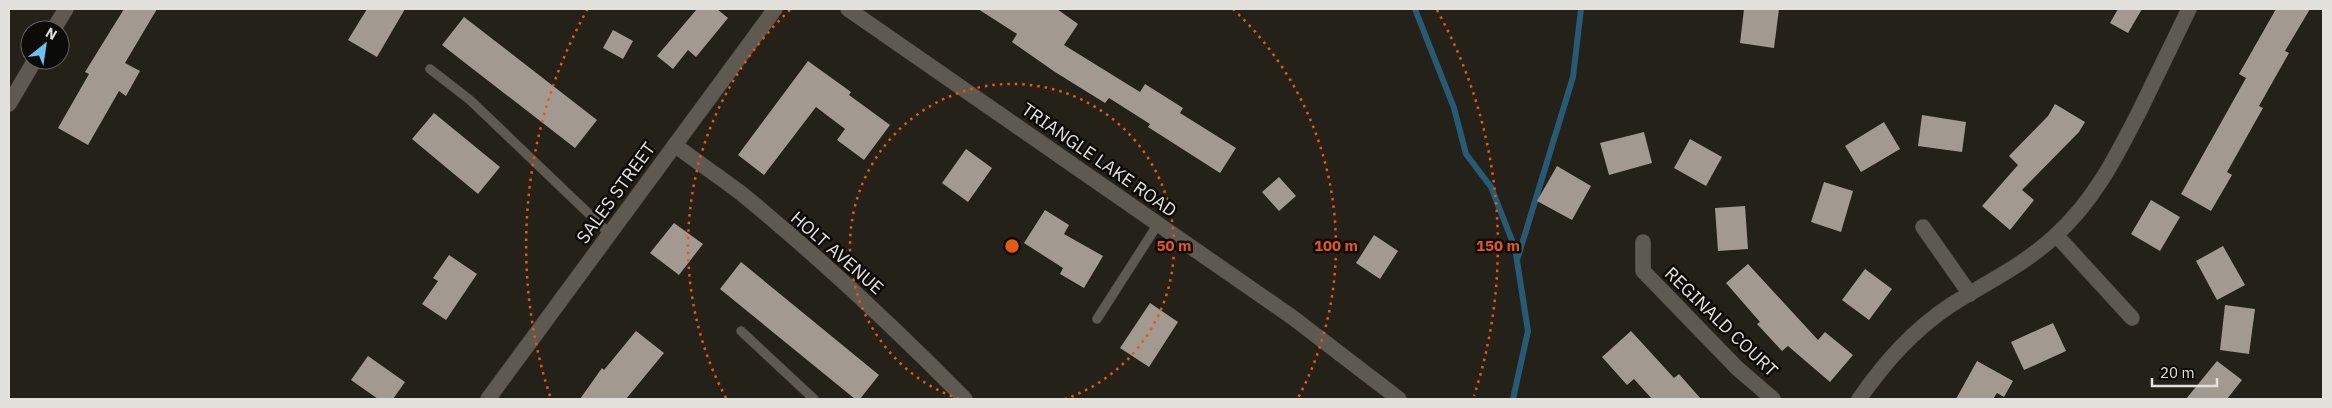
<svg xmlns="http://www.w3.org/2000/svg" width="2332" height="408" viewBox="0 0 2332 408" font-family="'IBM Plex Sans',sans-serif">
  <style>
    .lines { fill: none; stroke-linecap: round; stroke-linejoin: round }
    .stream { stroke: #265b76; stroke-width: 6 }
    .building { fill: #a29a91 }
    .service-casing { stroke: #413e38; stroke-width: 10 }
    .minor-casing { stroke: #413e38; stroke-width: 16 }
    .tertiary-casing { stroke: #413e38; stroke-width: 16 }
    .service { stroke: #5e5a51; stroke-width: 9 }
    .minor { stroke: #5e5a51; stroke-width: 15 }
    .tertiary { stroke: #5e5a51; stroke-width: 15 }
    .ring { fill: none; stroke: #e8590c; stroke-width: 2.5; stroke-dasharray: 2.5 5 }
    .labels { text-anchor: middle; stroke-width: 5; stroke-linejoin: round; paint-order: stroke }
    .street-label { font-size: 18px; fill: #e3e1db; stroke: #0c0b08 }
    .centre { fill: #e8590c; stroke: #0c0b08; stroke-width: 2.5 }
    .ring-label { font-size: 15px; text-anchor: middle; font-weight: bold; fill: #e8590c; stroke: #0c0b08; stroke-width: 5; stroke-linejoin: round; paint-order: stroke }
  </style>
  <rect width="100%" height="100%" fill="#242119"/>
  <g class="lines">
    <g class="stream">
      <path d="M1415 9 1454 108 1466 154 1491 187 1515 248 1528 331 1513 399"/>
      <path d="M1518 257 1573 77 1581 9"/>
    </g>
  </g>
  <g class="building">
    <path d="M124 9H157L125 63 140 71 126 96 119 91 88 145 58 128 89 74 85 72Z"/>
    <path d="M367 9H405L377 57 348 40Z"/>
    <path d="M697 9H717L728 18 696 57 688 50 673 69 657 56Z"/>
    <path d="M978 9H1057L1078 24 1064 45 1140 92 1145 84 1183 108 1180 113 1236 148 1220 173 1148 127 1150 124 1109 98 1105 103 1055 72 1012 42 1017 34Z"/>
    <path d="M1744 9H1779L1774 48 1740 43Z"/>
    <path d="M2118 9H2142L2128 33 2110 23Z"/>
    <path d="M2276 9H2310L2285 51 2289 53 2259 106 2263 108 2227 172 2232 175 2211 211 2181 194 2246 78 2239 74Z"/>
    <path d="M464 17 597 120 575 148 442 45Z"/>
    <path d="M613 30 633 41 623 59 603 48Z"/>
    <path d="M808 61 851 92 849 95 890 125 864 160 837 140 845 129 816 107 764 175 738 155Z"/>
    <path d="M2055 104 2085 122 2079 132 2022 190 2034 200 2010 230 1982 206 2018 165 2009 156 2048 116Z"/>
    <path d="M434 113 500 167 478 194 412 139Z"/>
    <path d="M1922 115 1966 122 1962 152 1918 146Z"/>
    <path d="M1884 122 1900 149 1861 172 1845 146Z"/>
    <path d="M1644 132 1652 163 1609 175 1600 143Z"/>
    <path d="M1690 139 1722 157 1706 186 1674 168Z"/>
    <path d="M966 149 992 168 968 202 942 183Z"/>
    <path d="M1557 166 1591 186 1572 220 1537 201Z"/>
    <path d="M1279 177 1296 196 1279 211 1262 192Z"/>
    <path d="M1824 182 1853 191 1841 232 1811 222Z"/>
    <path d="M2151 200 2180 217 2160 251 2131 234Z"/>
    <path d="M1745 206 1748 249 1718 251 1715 208Z"/>
    <path d="M1045 210 1069 225 1064 234 1103 256 1084 288 1060 274 1063 268 1024 243Z"/>
    <path d="M674 223 703 244 679 275 650 253Z"/>
    <path d="M1374 235 1398 251 1380 279 1356 263Z"/>
    <path d="M2223 246 2245 285 2217 300 2196 261Z"/>
    <path d="M449 255 477 274 446 320 422 304 438 281 433 278Z"/>
    <path d="M741 262 879 375 860 399H855L720 289Z"/>
    <path d="M1748 264 1818 340 1825 332 1853 355 1830 382 1788 346 1782 351 1757 324 1760 322 1726 283Z"/>
    <path d="M1865 269 1892 289 1869 320 1842 300Z"/>
    <path d="M1150 303 1178 322 1149 367 1120 348Z"/>
    <path d="M2225 305 2255 309 2249 354 2220 350Z"/>
    <path d="M2053 323 2066 351 2024 370 2011 342Z"/>
    <path d="M636 331 664 353 626 399H580L602 368 604 370Z"/>
    <path d="M1631 331 1674 378 1679 374 1701 399H1652L1634 379 1627 385 1602 357Z"/>
    <path d="M368 356 405 382 393 399H378L351 380Z"/>
    <path d="M1977 361 2013 381 2004 397 1997 393 1993 399H1956Z"/>
    <path d="M2217 361 2242 380 2227 399H2186Z"/>
  </g>
  <g class="lines">
    <g class="service-casing">
      <g id="service">
        <path d="M430 69 470 100 610 234"/>
        <path d="M1097 319 1158 224"/>
        <path d="M741 331 814 399"/>
      </g>
    </g>
    <g class="minor-casing">
      <g id="minor">
        <path d="M53 30 66 9"/>
        <path d="M9 104 35 60"/>
        <path d="M675 145C697 162 720 177 742 194 820 258 894 327 965 399"/>
        <path d="M1923 227 1970 294"/>
        <path d="M2056 235 2132 318"/>
        <path d="M1643 242V271L1737 368 1773 399"/>
        <path d="M488 399 775 9"/>
        <path d="M1859 399C1885 362 1913 330 1951 305 1987 282 2024 265 2055 236 2095 200 2117 155 2141 108 2157 75 2173 42 2189 9"/>
      </g>
    </g>
    <g class="tertiary-casing">
      <path id="tertiary" d="M848 9 1292 317 1399 399"/>
    </g>
    <use href="#service" class="service"/>
    <use href="#minor" class="minor"/>
    <use href="#tertiary" class="tertiary"/>
  </g>
  <g class="ring">
    <path d="M959 399A162 162 0 1 1 1065 399"/>
    <path d="M726 398A324 324 0 0 1 791 9M1233 9A324 324 0 0 1 1298 398"/>
    <path d="M550 396A486 486 0 0 1 587 10M1437 10A486 486 0 0 1 1474 396"/>
  </g>
  <g class="labels">
    <g class="street-label">
      <text transform="translate(1099 160) rotate(35)" y="6">TRIANGLE LAKE ROAD</text>
      <text transform="translate(616 193) rotate(-54)" y="6">SALES STREET</text>
      <text transform="translate(837 253) rotate(41)" y="6">HOLT AVENUE</text>
      <text transform="translate(1721 322) rotate(44)" y="6">REGINALD COURT</text>
    </g>
  </g>
  <circle cx="1012" cy="246" r="8" class="centre"/>
  <g class="ring-label">
    <text x="1174" y="251">50 m</text>
    <text x="1336" y="251">100 m</text>
    <text x="1498" y="251">150 m</text>
  </g>
  <rect width="2332" height="408" fill="none" stroke="#e3e1db" stroke-width="20"/>
  <g transform="translate(45 45) rotate(30)"><circle r="24" fill="#0c0b08" stroke="#62615c"/>
  <path d="M0-4L9 19L0 12L-9 19Z" fill="#65c5ee"/>
  <text y="-8" font-size="14" font-weight="bold" text-anchor="middle" fill="#e3e1db">N</text>
  </g>
  <path d="M2152 378v8h65v-8" fill="none" stroke="#e3e1db" stroke-width="2.5"/>
  <text x="2160" y="378" font-size="15" fill="#e3e1db" stroke="#0c0b08" stroke-width="4" paint-order="stroke">20 m</text>
</svg>
